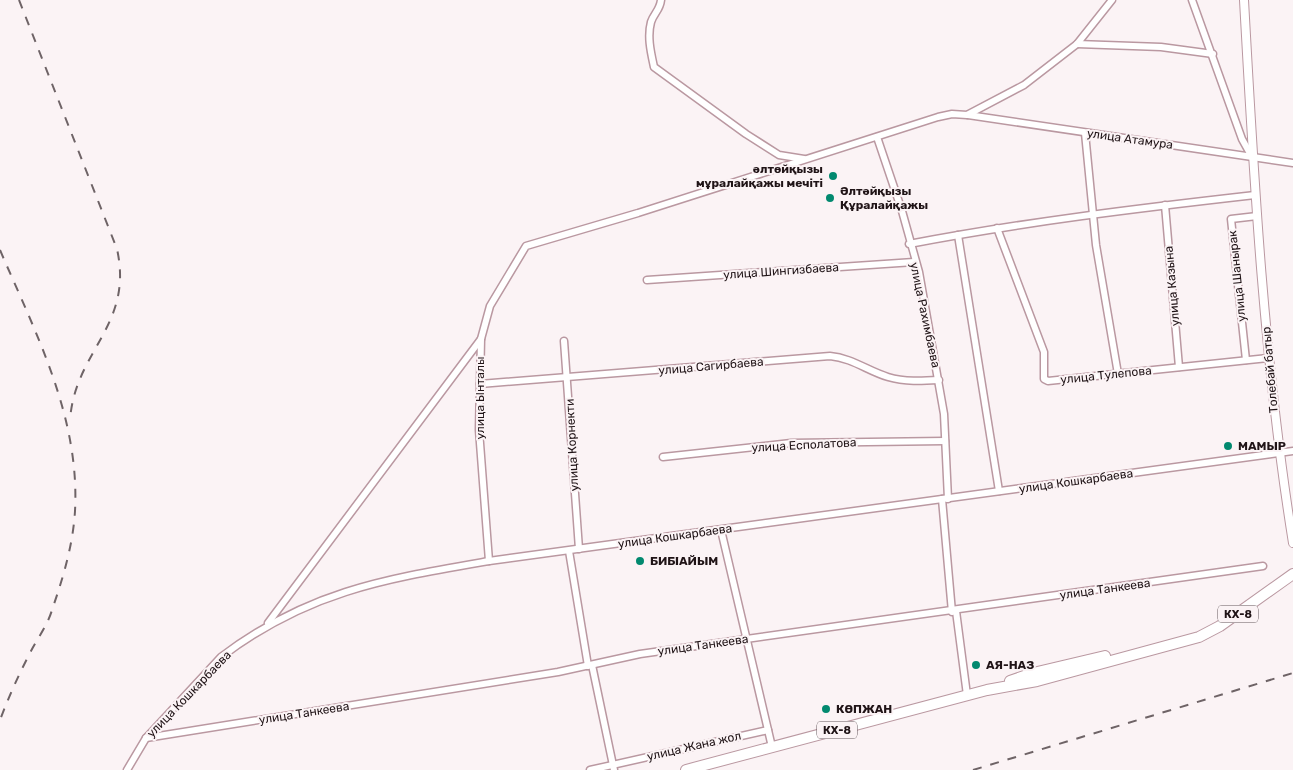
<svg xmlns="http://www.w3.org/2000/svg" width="1293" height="770" viewBox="0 0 1293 770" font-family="Rubik,sans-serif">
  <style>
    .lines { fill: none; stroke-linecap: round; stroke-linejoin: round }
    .minor-casing { stroke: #ba98a1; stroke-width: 9 }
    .tertiary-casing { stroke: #ba98a1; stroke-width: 10 }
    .primary-casing { stroke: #ba98a1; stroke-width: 12 }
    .minor { stroke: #fff; stroke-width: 6 }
    .tertiary { stroke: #fff; stroke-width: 8 }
    .primary { stroke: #fff; stroke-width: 10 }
    .rail { stroke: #6e6366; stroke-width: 2; stroke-dasharray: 9 9; stroke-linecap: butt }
    .poi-dot { fill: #02896f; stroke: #fbf3f5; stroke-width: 2 }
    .labels { text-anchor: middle; stroke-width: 4; stroke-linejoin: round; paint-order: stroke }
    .shield { fill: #fbf3f5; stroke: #62575a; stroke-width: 1 }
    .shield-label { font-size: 11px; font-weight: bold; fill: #201417 }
    .street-label { font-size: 12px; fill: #201417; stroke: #fbf3f5 }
    .poi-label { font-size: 12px; font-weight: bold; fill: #201417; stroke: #fbf3f5; text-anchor: start }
  </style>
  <rect width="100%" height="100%" fill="#fbf3f5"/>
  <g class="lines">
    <g class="minor-casing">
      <g id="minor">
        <path d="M661 0C660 10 654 13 651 22 647 37 651 53 654 67L746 134 779 155 804 159"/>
        <path d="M1192 0 1242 139 1252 157"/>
        <path d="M1077 44 1161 47 1213 54"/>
        <path d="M968 115 1293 163"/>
        <path d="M1085 133 1096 245 1118 374"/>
        <path d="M877 137 902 211 919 272 944 414 948 499"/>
        <path d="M1165 205 1179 367"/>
        <path d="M997 228 1044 352V379L1048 381 1268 358"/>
        <path d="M958 235 999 491"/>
        <path d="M909 244C1024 222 1140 208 1255 195"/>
        <path d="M647 280 914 262"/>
        <path d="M564 341 579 549"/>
        <path d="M1246 360 1231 219 1257 216"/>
        <path d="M480 384 830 356C852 358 868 371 888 377 905 382 922 381 939 380"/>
        <path d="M663 457 791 443 945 441"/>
        <path d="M942 499 952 612"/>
        <path d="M721 530 772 747"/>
        <path d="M569 551 588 666"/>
        <path d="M489 561 479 430 481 339 490 306 526 246 638 213 938 117 952 114 967 115 1024 85 1077 44 1112 0"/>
        <path d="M956 611 967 695"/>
        <path d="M268 623 481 339"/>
        <path d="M592 665 614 770"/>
        <path d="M146 738 558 672 640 654 1263 566"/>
        <path d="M127 770 146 738 221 657C308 591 385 579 489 561L1293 451"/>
        <path d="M590 770 768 730"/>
      </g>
    </g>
    <g class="tertiary-casing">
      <path id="tertiary" d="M1244 0C1254 182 1264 363 1293 543"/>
    </g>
    <g class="primary-casing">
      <g id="primary">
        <path d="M1010 681 1033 673 1105 656"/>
        <path d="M686 770 987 690 1037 681 1199 637 1220 626 1293 574"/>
      </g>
    </g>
    <use href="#minor" class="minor"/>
    <use href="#tertiary" class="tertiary"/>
    <use href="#primary" class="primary"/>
    <g class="rail">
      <path d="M19 0 117 249C134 326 75 350 70 420"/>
      <path d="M0 250C36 334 80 417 75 511 73 545 63 578 52 610 48 624 38 638 31 651 19 674 9 696 0 720"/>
      <path d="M973 770 1293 673"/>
    </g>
  </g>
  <g class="poi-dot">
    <circle cx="833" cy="176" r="5"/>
    <circle cx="830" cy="198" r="5"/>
    <circle cx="1228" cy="446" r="5"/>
    <circle cx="640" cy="561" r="5"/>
    <circle cx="976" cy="665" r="5"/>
    <circle cx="826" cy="709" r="5"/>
  </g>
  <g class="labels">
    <g class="shield">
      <rect x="1218" y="605.5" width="40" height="17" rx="4"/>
      <rect x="817" y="721.5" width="40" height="17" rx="4"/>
    </g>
    <g class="shield-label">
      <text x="1238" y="618">КХ-8</text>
      <text x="837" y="734">КХ-8</text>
    </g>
    <g class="street-label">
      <text transform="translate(1130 139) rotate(8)" y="4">улица Атамура</text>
      <text transform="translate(781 271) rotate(-4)" y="4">улица Шингизбаева</text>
      <text transform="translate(1237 276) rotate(-96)" y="4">улица Шанырак</text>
      <text transform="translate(1172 286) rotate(-95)" y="4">улица Казына</text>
      <text transform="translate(925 315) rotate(78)" y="4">улица Рахимбаева</text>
      <text transform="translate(711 366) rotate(-5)" y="4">улица Сагирбаева</text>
      <text transform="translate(1270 370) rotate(-95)" y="4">Толебай батыр</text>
      <text transform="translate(1106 375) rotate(-6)" y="4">улица Тулепова</text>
      <text transform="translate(480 398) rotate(-90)" y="4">улица Ынталы</text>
      <text transform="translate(572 445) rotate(-93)" y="4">улица Корнекти</text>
      <text transform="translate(804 445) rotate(-3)" y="4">улица Есполатова</text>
      <text transform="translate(1076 481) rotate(-8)" y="4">улица Кошкарбаева</text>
      <text transform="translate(675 536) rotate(-8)" y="4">улица Кошкарбаева</text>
      <text transform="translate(1105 589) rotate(-8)" y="4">улица Танкеева</text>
      <text transform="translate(703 645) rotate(-8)" y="4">улица Танкеева</text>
      <text transform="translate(189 694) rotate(-46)" y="4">улица Кошкарбаева</text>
      <text transform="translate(304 713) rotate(-9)" y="4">улица Танкеева</text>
      <text transform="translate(694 746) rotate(-13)" y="4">улица Жана жол</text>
    </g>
    <g class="poi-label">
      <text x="823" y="173" text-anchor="end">әлтөйқызы<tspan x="823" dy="14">мұралайқажы мечіті</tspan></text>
      <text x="840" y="195">Әлтәйқызы<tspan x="840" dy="14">Құралайқажы</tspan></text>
      <text x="1238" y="450">МАМЫР</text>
      <text x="650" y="565">БИБІАЙЫМ</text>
      <text x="986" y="669">АЯ-НАЗ</text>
      <text x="836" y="713">КӨПЖАН</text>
    </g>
  </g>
</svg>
